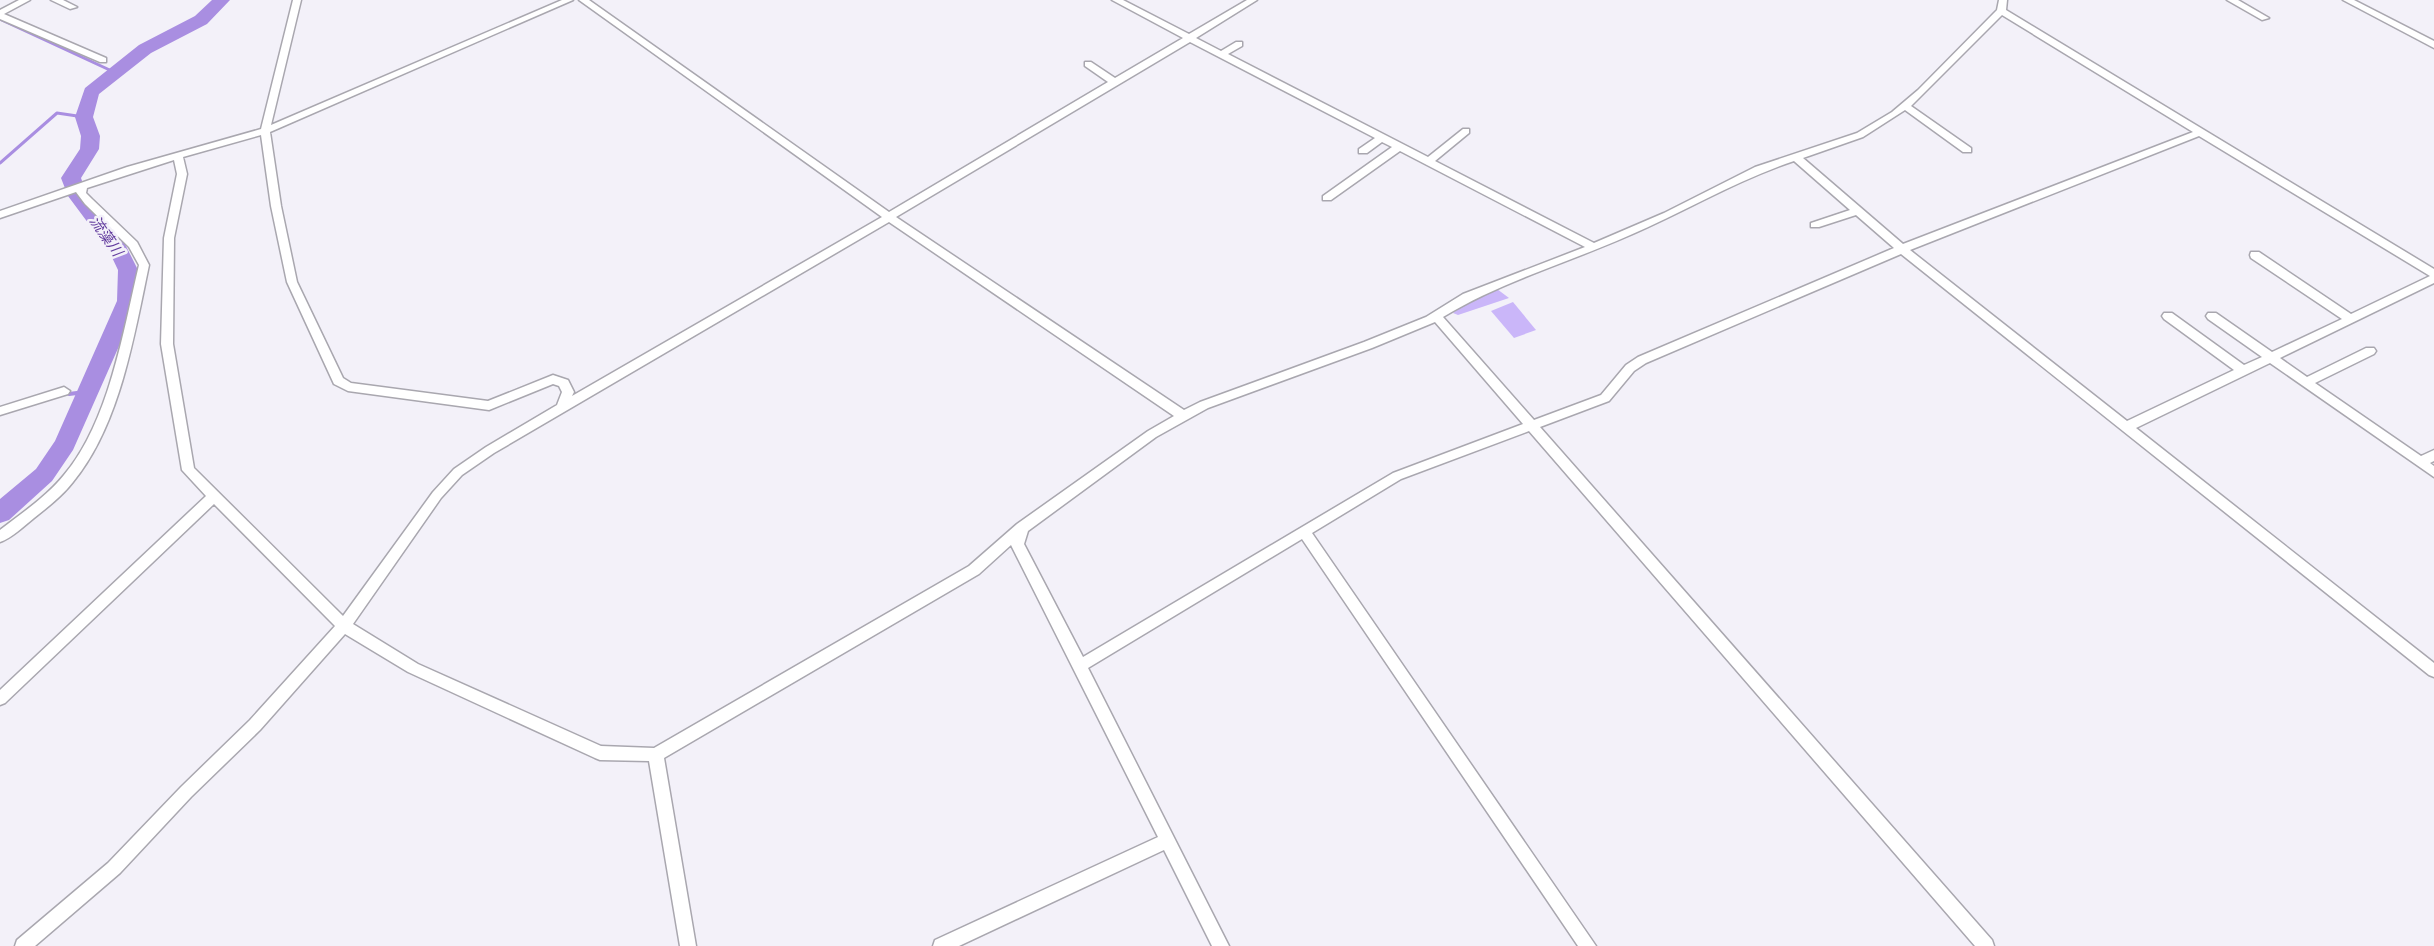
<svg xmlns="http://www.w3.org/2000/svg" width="2434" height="946" viewBox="0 0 2434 946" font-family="'Libre Baskerville','Noto Sans JP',serif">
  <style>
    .green { fill: #cab6f9 }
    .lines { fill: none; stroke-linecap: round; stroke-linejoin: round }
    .stream-far1 { stroke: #a98ee1; stroke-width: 3 }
    .stream { stroke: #a98ee1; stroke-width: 4 }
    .river { fill: #a98ee1; fill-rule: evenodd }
    .minor-casing { stroke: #a9a7af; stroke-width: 3 }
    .minor { fill: #fff; fill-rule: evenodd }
    .labels { text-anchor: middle; stroke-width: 5; stroke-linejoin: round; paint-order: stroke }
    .water-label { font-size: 15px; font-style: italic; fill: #643e9f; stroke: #f3f1f9 }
  </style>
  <rect width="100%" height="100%" fill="#f3f1f9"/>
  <g class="green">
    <path d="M1497 289 1509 298 1458 315 1453 313 1470 300Z"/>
    <path d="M1513 302 1536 330 1514 338 1491 311Z"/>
  </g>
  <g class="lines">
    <g class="stream-far1">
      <path d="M0 19 114 72"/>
      <path d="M0 163 57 113 84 117"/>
    </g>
    <path class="stream" d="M69 394 77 393 84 397"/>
    <path class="river" d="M212 0H230L207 24 151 53 99 94 93 117 100 136 99 149 81 178 87 195 125 244 138 270 139 301 73 450 52 481 9 520 0 523V499L36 469 55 441 117 301 118 270 109 251 68 196 61 178 80 149 81 136 75 117 85 88 139 45 195 16Z"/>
    <g class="minor-casing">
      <g id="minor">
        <path d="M19 0H30L4 14 106 58V62H100L0 19V10Z"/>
        <path d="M51 0H63L77 7 70 9Z"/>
        <path d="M293 0H301L271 125 562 0H573L270 132 281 206 297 282 343 378 351 383 488 401 553 375 568 380 574 392 572 396 882 217 579 0H589L889 212 1108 82 1085 66V62H1091L1115 78 1183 38 1112 0H1123L1189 34 1247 0H1257L1196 38 1221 51 1236 42H1242V46L1228 54 1428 157 1463 129H1469V133L1435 161 1594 243 1664 213 1755 167 1857 133 1892 112 1918 90 1997 10 1999 0H2007L2006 10 2434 269V283L2280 358 2307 377 2366 348H2374L2376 351 2374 354 2315 383 2421 456 2434 450V461L2430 463 2434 466V477L2270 363 2136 428 2434 663V677L2429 675 1901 254 1646 363 1634 371 1609 401 1540 427 1992 940 1994 946H1975L1529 431 1401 479 1312 533 1596 946H1578L1302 539 1088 668 1229 946H1212L1164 850 959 946H933L935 940 1158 837 1011 545 979 574 664 758 696 946H680L649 761 600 760 595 758 408 672 345 634 260 730 191 797 120 873 35 946H15L17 940 108 863 181 787 250 720 335 626 214 504 5 703 0 705V690L206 496 182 470 161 344 164 238 177 174 174 160 87 188 86 193 92 199 137 242 149 265C134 336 120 425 73 482 62 496 48 507 34 518 24 526 12 538 0 542V530C22 513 46 497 64 475 109 422 123 332 139 265L129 247 85 204 76 192 0 218V211L127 167 261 129ZM2002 15 2193 132 1903 244 1803 158 1863 137 1905 110 1963 152H1971V148L1911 106ZM1190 42 1375 138 1359 149V153H1367L1382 142 1392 147 1323 196V200H1331L1400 151 1585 247 1463 294 1426 317 1364 342 1200 402 1184 410 896 217ZM261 135 271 206 287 282 334 384 348 391 489 410 553 384 559 386 562 392 557 405 486 447 454 469 433 492 343 616 194 468 173 344 174 238 187 174 183 157ZM2199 136 2430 276 2351 314 2259 252H2251L2250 255 2251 258 2342 319 2272 352 2216 313H2208L2206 316 2208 319 2262 357 2244 365 2172 313H2164L2162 316 2164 319 2234 370 2127 421 1910 250ZM1794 161 1850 210 1811 223V227H1819L1856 215 1894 248 1638 357 1626 365 1601 395 1534 420 1443 317C1500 282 1567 263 1628 236 1684 212 1737 180 1794 161ZM889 222 1174 416 1148 431 1017 524 969 566 654 748 601 746 418 664 353 624 441 498 462 475 494 453ZM1435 322 1523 424 1393 473 1083 657 1024 544 1028 531 1156 437 1208 408 1372 348Z"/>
        <path d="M2227 0H2238L2269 18 2262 20Z"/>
        <path d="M2343 0H2354L2434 41V48Z"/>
        <path d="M64 387 70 391 68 394 0 415V407Z"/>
      </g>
    </g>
    <use href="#minor" class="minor"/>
  </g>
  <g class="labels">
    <g class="water-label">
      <text transform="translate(106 236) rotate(55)" y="5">流藻川</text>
    </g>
  </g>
</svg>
